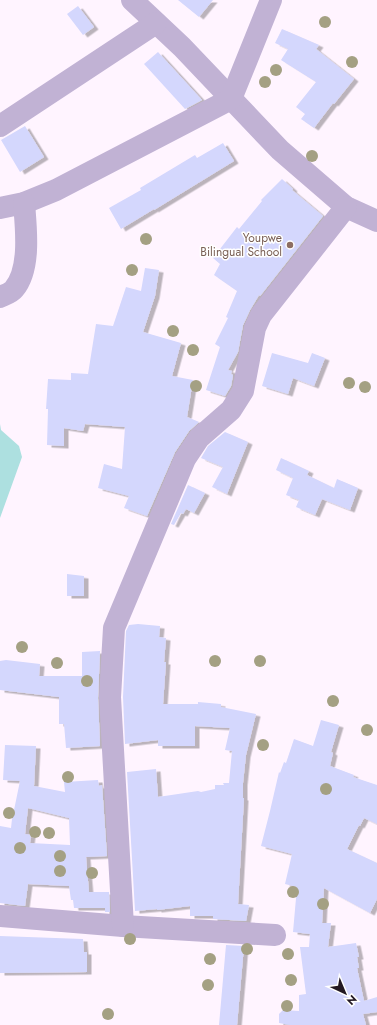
<svg xmlns="http://www.w3.org/2000/svg" width="377" height="1025" viewBox="0 0 377 1025" font-family="Jost,sans-serif">
  <style>
    .water { fill: #ade0e0 }
    .building { fill: #d4d7fd; fill-rule: evenodd; filter: url(#shadow) }
    .lines { fill: none; stroke-linecap: round; stroke-linejoin: round }
    .minor { stroke: #c1b2d4; stroke-width: 22 }
    .tree { fill: #a4a083 }
    .education-dot { fill: #8d6e63; stroke: #fff; stroke-width: 1.5 }
    .labels { text-anchor: middle; stroke-width: 3; stroke-linejoin: round; paint-order: stroke }
    .education-label { font-size: 12px; fill: #785e54; stroke: #fff; text-anchor: end }
  </style>
  <defs>
    <filter id="shadow"><feDropShadow dx="4.5" dy="2.5" stdDeviation="0" flood-color="#0004"/></filter>
  </defs>
  <rect width="100%" height="100%" fill="#fff4ff"/>
  <path class="water" d="M0 424 1 430 19 446 22 457 0 518Z"/>
  <g class="building">
    <path d="M178 0H213L199 17Z"/>
    <path d="M78 6 94 27 83 35 67 14Z"/>
    <path d="M282 29 319 45 316 49 354 79 334 104 333 103 314 128 301 119 305 114 296 107 316 82 281 60 288 49 275 43Z"/>
    <path d="M158 52 202 100 185 109 144 64Z"/>
    <path d="M25 126 44 157 20 172 1 140Z"/>
    <path d="M223 143 234 161 154 210V209L121 229 109 208 141 190 140 188 195 155 197 158Z"/>
    <path d="M282 179 293 189 292 190 323 216 260 296 259 295 250 310 243 325 238 352 228 370 232 371 231 374 233 375 231 386 225 396 206 390 220 347 215 344 228 318 226 317 237 291 214 275 220 264 213 258 237 227 239 229 262 201 261 200Z"/>
    <path d="M145 268 159 270 155 296 143 332 181 343 172 376 193 380 187 417 199 422 189 431 175 452 147 516 124 508 129 496 98 488 104 464 122 469 125 427 85 424 83 431 64 428V446L47 445 48 409H46L48 379 71 380V373L88 374 96 324 113 326 126 287 141 291Z"/>
    <path d="M272 353 308 363 312 353 325 358 314 386 293 378 288 394 262 386Z"/>
    <path d="M225 432 248 442 227 494 212 487 223 467 201 458 208 446Z"/>
    <path d="M281 458 309 471 307 475 334 488 337 479 358 488 350 510 322 499 315 515 296 507 299 500 286 495 293 478 276 470Z"/>
    <path d="M188 485 205 493 194 513 186 509 183 514 181 513 174 525 171 524Z"/>
    <path d="M67 574 84 576V596H67Z"/>
    <path d="M138 624 160 626 159 637 166 638 164 662H166L163 704H198V702L221 704V707L256 714 246 755 243 783V798H244L238 904 249 905 246 921 213 919V916H190V906L157 910V909L135 911 127 772 156 769 158 797 198 791 201 792 215 789V785H224L223 783H229L232 751 225 750 230 728 195 726V746H158V740L125 744 123 697 126 631 129 625Z"/>
    <path d="M100 651 98 698 100 746 66 748 64 724H59V697L0 690V661L6 660 40 664 39 676H82V652Z"/>
    <path d="M321 720 339 725 331 752 333 753 330 766 354 775 353 777 377 785V824L364 818 360 826 359 825 347 849 377 863V899L370 913 324 888 322 923H331L328 947 356 943 359 957H357L359 968H357L364 1001 377 997V1012L363 1014 366 1025H290L279 1023V1014L283 1010 299 1011V995L306 994 300 947H309L310 934 293 932 297 887 285 884 292 854 261 846 270 811 279 772 280 773 284 762 286 763 294 739 313 746Z"/>
    <path d="M5 745 36 746 34 786 65 792 64 782 98 780 99 786 102 785 107 856 86 857 89 892H109L110 912H105V908H74L73 900H71L69 886 28 884 25 906 0 903V826L11 828 13 810H14L20 781 3 780ZM28 808 69 818 70 845 30 843 31 835 25 834Z"/>
    <path d="M0 936 83 939 84 952H87V972L0 973Z"/>
    <path d="M226 945 244 946 237 1025H219Z"/>
  </g>
  <g class="lines">
    <g class="minor">
      <path d="M132 0 182 47 280 150 346 207 377 221"/>
      <path d="M0 126 156 23"/>
      <path d="M0 208 24 203 56 190 231 99 271 0"/>
      <path d="M0 297C4 295 11 293 14 289 31 269 26 228 24 203"/>
      <path d="M0 916 123 926 275 935"/>
      <path d="M123 926 110 697 114 628 185 459 199 438 231 410 243 391 255 328 261 315 346 207"/>
    </g>
  </g>
  <g class="tree">
    <circle cx="325" cy="22" r="6"/>
    <circle cx="352" cy="62" r="6"/>
    <circle cx="276" cy="70" r="6"/>
    <circle cx="265" cy="82" r="6"/>
    <circle cx="312" cy="156" r="6"/>
    <circle cx="146" cy="239" r="6"/>
    <circle cx="132" cy="270" r="6"/>
    <circle cx="173" cy="331" r="6"/>
    <circle cx="193" cy="350" r="6"/>
    <circle cx="349" cy="383" r="6"/>
    <circle cx="196" cy="386" r="6"/>
    <circle cx="365" cy="387" r="6"/>
    <circle cx="22" cy="647" r="6"/>
    <circle cx="215" cy="661" r="6"/>
    <circle cx="260" cy="661" r="6"/>
    <circle cx="57" cy="663" r="6"/>
    <circle cx="87" cy="681" r="6"/>
    <circle cx="333" cy="701" r="6"/>
    <circle cx="367" cy="730" r="6"/>
    <circle cx="263" cy="745" r="6"/>
    <circle cx="68" cy="777" r="6"/>
    <circle cx="326" cy="789" r="6"/>
    <circle cx="9" cy="813" r="6"/>
    <circle cx="35" cy="832" r="6"/>
    <circle cx="49" cy="833" r="6"/>
    <circle cx="20" cy="848" r="6"/>
    <circle cx="60" cy="856" r="6"/>
    <circle cx="60" cy="871" r="6"/>
    <circle cx="92" cy="873" r="6"/>
    <circle cx="293" cy="892" r="6"/>
    <circle cx="323" cy="904" r="6"/>
    <circle cx="130" cy="939" r="6"/>
    <circle cx="247" cy="949" r="6"/>
    <circle cx="288" cy="954" r="6"/>
    <circle cx="210" cy="959" r="6"/>
    <circle cx="291" cy="980" r="6"/>
    <circle cx="208" cy="985" r="6"/>
    <circle cx="287" cy="1006" r="6"/>
    <circle cx="108" cy="1014" r="6"/>
  </g>
  <circle class="education-dot" cx="290" cy="245" r="4"/>
  <g class="labels">
    <g class="education-label">
      <text x="282" y="242">Youpwe<tspan x="282" dy="14">Bilingual School</tspan></text>
    </g>
  </g>
  <g transform="translate(345 993) rotate(136)" stroke="#ffffff" stroke-width="3" paint-order="stroke">
  <path d="M0-3L7 15L0 10L-7 15Z" fill="#231923"/>
  <text y="-6" font-size="11" font-weight="bold" text-anchor="middle" fill="#231923">N</text>
  </g>
</svg>
